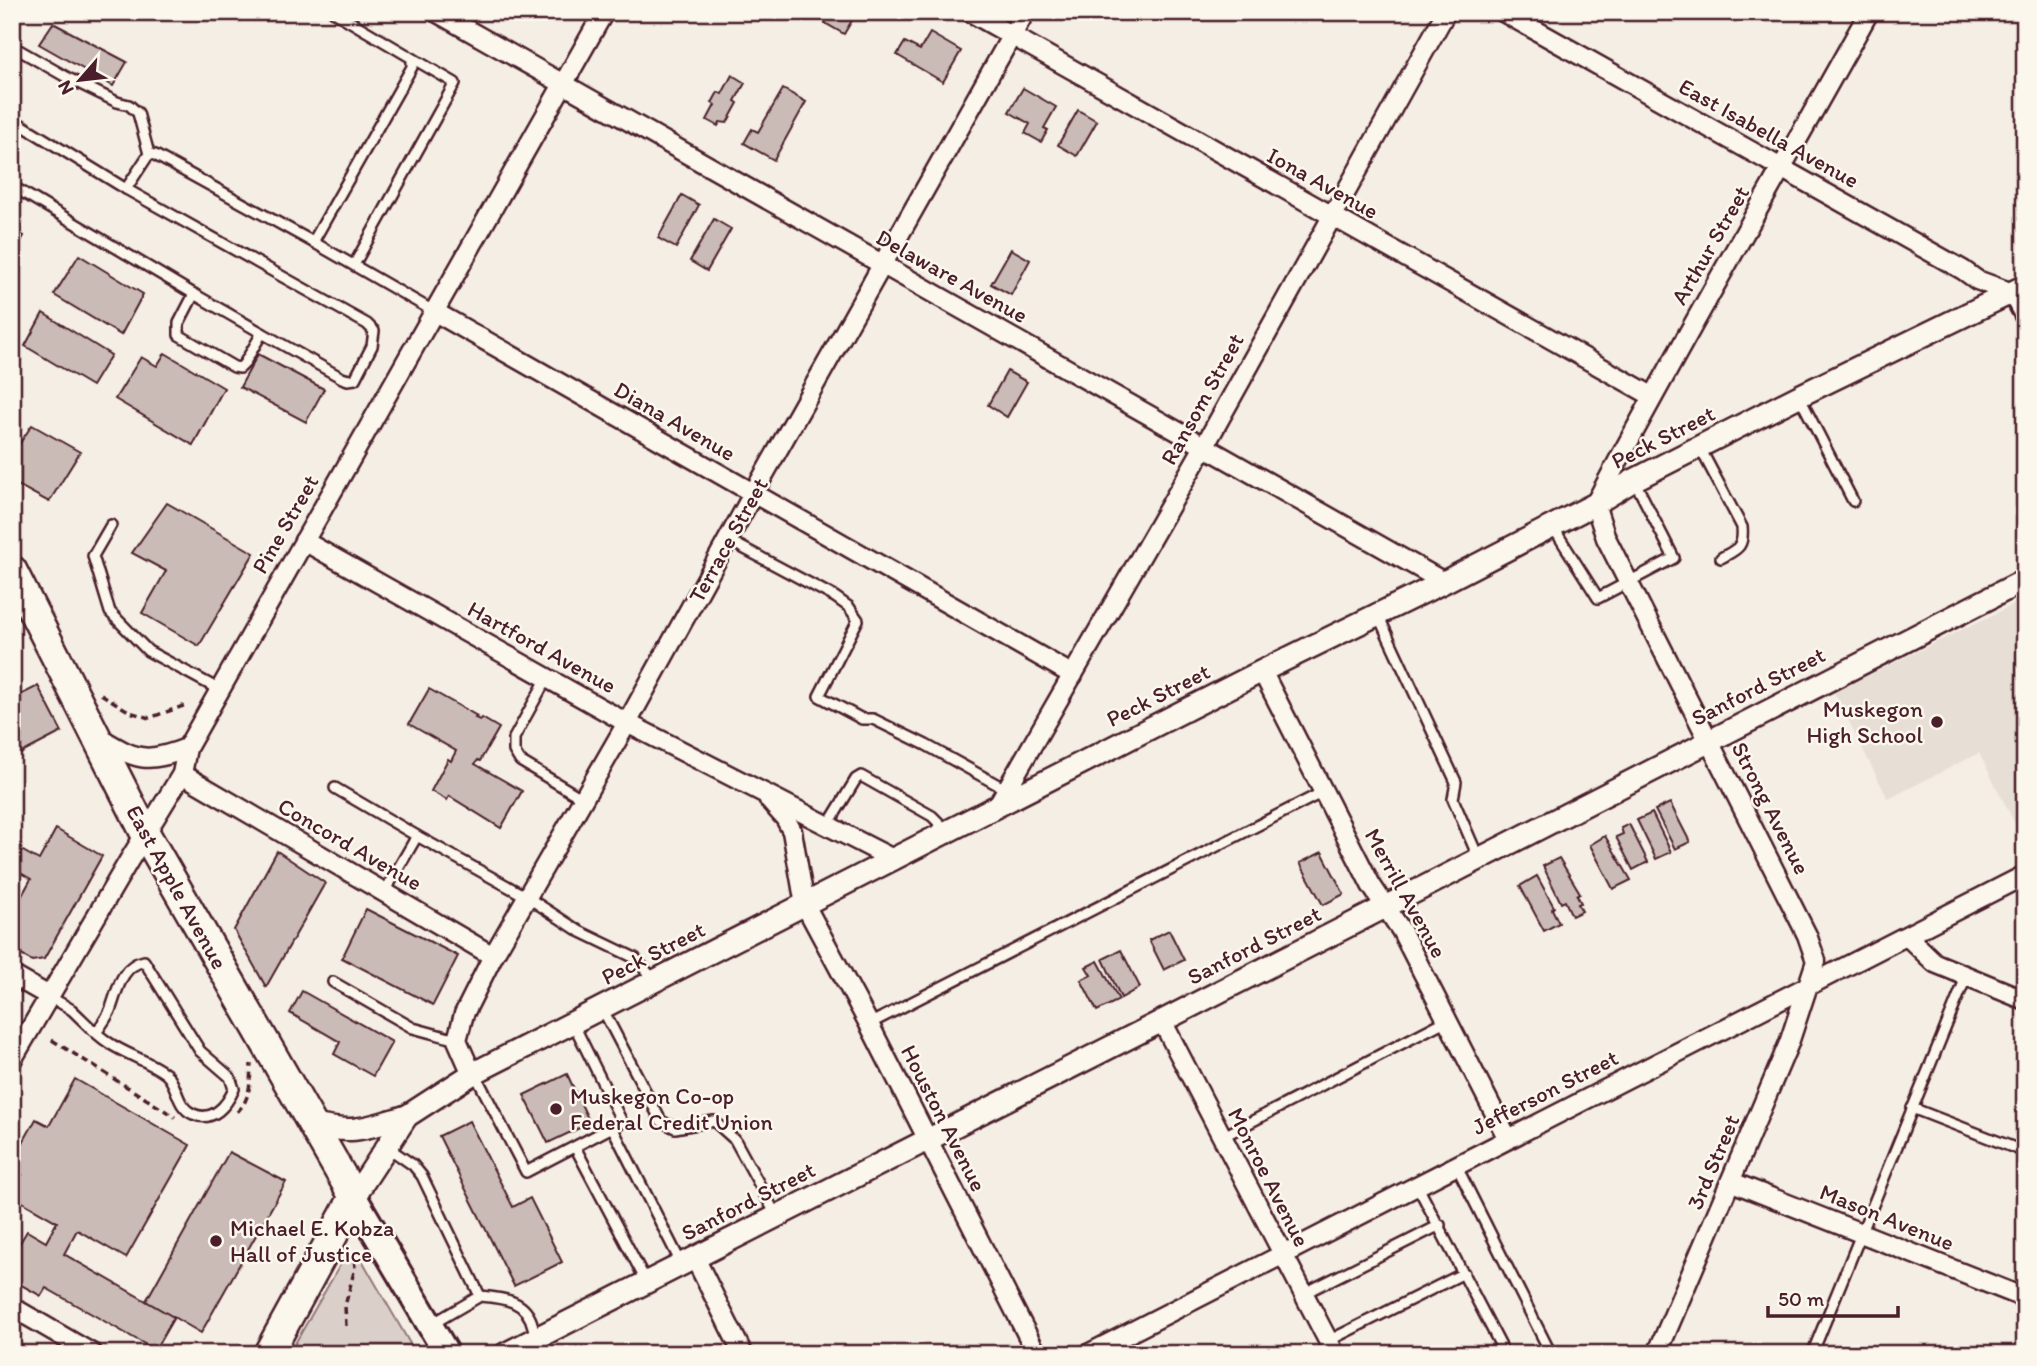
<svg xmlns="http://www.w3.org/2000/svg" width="2037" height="1366" viewBox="0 0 2037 1366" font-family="Itim,sans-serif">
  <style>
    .built { fill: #e7dfd6 }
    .green { fill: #dbd0c9; stroke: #92787a; stroke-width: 2 }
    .building { fill: #cabbb6; stroke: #4a1f2b; stroke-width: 2 }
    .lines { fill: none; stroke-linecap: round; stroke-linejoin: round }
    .service-casing { stroke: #4a1f2b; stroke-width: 14 }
    .minor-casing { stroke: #4a1f2b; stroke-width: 23 }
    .tertiary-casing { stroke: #4a1f2b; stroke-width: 26 }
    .secondary-casing { stroke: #4a1f2b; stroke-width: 30 }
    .primary-casing { stroke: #4a1f2b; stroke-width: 33 }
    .path { stroke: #4a1f2b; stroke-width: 3.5; stroke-dasharray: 7 5; stroke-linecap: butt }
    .service { stroke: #fbf7ec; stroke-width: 9 }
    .minor { stroke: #fbf7ec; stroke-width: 18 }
    .tertiary { stroke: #fbf7ec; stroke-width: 21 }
    .secondary { stroke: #fbf7ec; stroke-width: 24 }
    .primary { stroke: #fbf7ec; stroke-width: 28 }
    .poi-dot { fill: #4a1f2b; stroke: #fbf7ec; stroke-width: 2.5 }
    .labels { text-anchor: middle; stroke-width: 5; stroke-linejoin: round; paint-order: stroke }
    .street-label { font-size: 23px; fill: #4a1f2b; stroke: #fbf7ec }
    .poi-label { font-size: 23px; fill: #4a1f2b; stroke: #fbf7ec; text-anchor: start }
  </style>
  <rect width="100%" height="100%" fill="#f4eee4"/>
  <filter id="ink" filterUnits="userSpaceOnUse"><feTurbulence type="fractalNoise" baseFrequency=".0143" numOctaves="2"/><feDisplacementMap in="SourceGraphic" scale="14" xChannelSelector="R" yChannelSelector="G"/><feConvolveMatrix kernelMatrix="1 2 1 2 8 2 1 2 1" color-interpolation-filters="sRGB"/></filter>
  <g filter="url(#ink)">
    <path class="built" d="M2025 599V843L1979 753 1888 799 1834 692Z"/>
    <path class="green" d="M347 1253 359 1255 416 1354H289Z"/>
    <g class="building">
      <path d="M831 12H857L844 34 825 23Z"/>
      <path d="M53 23 127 62 113 86 39 44Z"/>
      <path d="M930 33 961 51 943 82 897 55 905 42 920 50Z"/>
      <path d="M732 75 745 83 735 101 738 103 727 123 720 122 718 126 707 120 715 105 712 103 718 92 722 94Z"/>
      <path d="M1023 88 1056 107 1044 128 1048 130 1041 142 1025 133 1030 124 1009 112Z"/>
      <path d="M783 89 806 102 774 160 744 143 752 129 758 132Z"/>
      <path d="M1078 110 1097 121 1077 156 1058 145Z"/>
      <path d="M682 195 699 205 676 248 658 238Z"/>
      <path d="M714 219 731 229 707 271 690 261Z"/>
      <path d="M12 230 24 236 12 257Z"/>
      <path d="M1011 249 1030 260 1011 295 991 284Z"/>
      <path d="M79 255 143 294 121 335 54 295Z"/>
      <path d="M43 313 111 355 92 386 25 346Z"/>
      <path d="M165 353 224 388 193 445 115 399 141 357 157 366Z"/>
      <path d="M258 354 324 389 306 422 240 387Z"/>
      <path d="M1007 371 1027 382 1007 417 988 405Z"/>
      <path d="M32 425 80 452 49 502 12 482V455Z"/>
      <path d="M167 503 254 553 199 646 142 613 166 571 132 553Z"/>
      <path d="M38 686 62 732 12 758V699Z"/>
      <path d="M429 689 477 716 475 718 480 720 482 718 499 728 480 761 478 760 475 764 522 791 501 828 449 796 447 800 431 791 448 759 451 761 456 751 409 724Z"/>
      <path d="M1670 803 1690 842 1675 849 1655 810Z"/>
      <path d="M1652 813 1671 852 1656 859 1637 820Z"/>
      <path d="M1629 824 1648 862 1633 870 1616 837 1623 834 1621 828Z"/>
      <path d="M56 829 102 856 44 959 32 961 12 950V906L15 908 31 879 12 868V845L39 860Z"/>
      <path d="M1605 836 1631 880 1613 889 1590 845Z"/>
      <path d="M277 851 325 883 266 987 234 930Z"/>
      <path d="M1322 852 1344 894 1323 905 1300 863Z"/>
      <path d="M1559 858 1580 893 1577 895 1581 903 1578 904 1582 911 1572 916 1565 901 1561 903 1543 866Z"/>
      <path d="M1537 876 1554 907 1552 909 1559 923 1544 931 1520 886Z"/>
      <path d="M366 909 458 956 433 1005 342 958Z"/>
      <path d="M1169 930 1184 960 1164 970 1149 940Z"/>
      <path d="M1121 950 1140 987 1121 998 1103 959Z"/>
      <path d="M1098 961 1119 1000 1097 1011 1081 980 1091 975 1086 967Z"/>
      <path d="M302 991 392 1042 373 1076 334 1054 340 1042 290 1013Z"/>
      <path d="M567 1074 590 1123 548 1143 524 1095Z"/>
      <path d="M75 1079 190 1145 126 1258 77 1230 64 1254 174 1317 155 1350 46 1288 41 1296 12 1280V1256L27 1231 46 1242 57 1222 12 1196 22 1175 12 1169V1162L36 1119 49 1126Z"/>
      <path d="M469 1121 513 1207 530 1198 562 1262 514 1286 439 1136Z"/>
      <path d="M229 1152 286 1182 201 1333 146 1301Z"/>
      <path d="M12 1345 28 1354H12Z"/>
    </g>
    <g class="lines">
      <g class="service-casing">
        <g id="service">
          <path d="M12 54 19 50 68 78 117 102 129 105 138 113 149 154"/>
          <path d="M12 119 126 189"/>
          <path d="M12 186 194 294 179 323V335L234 367 240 368 244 364 262 333 342 378 348 380 355 379 372 346 374 331 367 324 126 189 149 154 155 155 313 242 412 67V58L334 12"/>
          <path d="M313 242 435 312"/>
          <path d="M354 265 455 83 412 58"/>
          <path d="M194 294 262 333"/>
          <path d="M1799 396 1853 501"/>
          <path d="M1700 448 1742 527C1744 548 1737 549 1721 558"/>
          <path d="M111 525 93 556 110 612 148 651 220 690"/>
          <path d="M1553 527 1598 598 1674 558 1634 480"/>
          <path d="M728 540 835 597 849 607 858 620 819 696 862 719H873L926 745 1007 790"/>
          <path d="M1378 615 1456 782 1453 799 1479 859"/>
          <path d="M547 678 514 738V751L520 761 583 799"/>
          <path d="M335 788 417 836"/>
          <path d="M828 825 856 779 861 776 932 816 946 830"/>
          <path d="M384 893 417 836 527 897 579 931 635 958 654 980"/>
          <path d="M333 982 413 1028 457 1040"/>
          <path d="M49 996C56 1001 65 1005 72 1010 84 1021 95 1034 109 1043 127 1055 149 1061 166 1074 178 1084 176 1107 193 1114 213 1123 227 1105 234 1089L230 1077 200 1051 144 961C121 966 118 989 111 1008 108 1017 101 1025 96 1033"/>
          <path d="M602 1008 661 1121 675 1128 714 1121 735 1140 776 1215"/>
          <path d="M869 1024 1323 792"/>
          <path d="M475 1074 526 1172 622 1122 573 1023"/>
          <path d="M1912 1108 2025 1152"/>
          <path d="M612 1127 681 1263"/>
          <path d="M1222 1137 1447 1020"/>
          <path d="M387 1147 413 1165 422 1176 480 1296 432 1324"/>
          <path d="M575 1147 646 1281"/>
          <path d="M1456 1165 1551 1354"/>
          <path d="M1417 1185 1505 1354"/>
          <path d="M1303 1294 1440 1225"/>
          <path d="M480 1296C504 1298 527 1300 533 1327 536 1337 536 1344 541 1354"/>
          <path d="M1328 1341 1464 1273"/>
          <path d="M1812 1354 1967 975"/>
        </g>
      </g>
      <g class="minor-casing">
        <g id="minor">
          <path d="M436 12 1444 582"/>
          <path d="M970 12 1652 396"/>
          <path d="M1503 12 1963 270 1977 280 2012 293 2025 317"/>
          <path d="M435 312 1073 675"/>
          <path d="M304 541 627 723 893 859"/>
          <path d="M1262 671 1371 885 1401 930 1508 1139"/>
          <path d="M100 738C137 760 146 764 187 748"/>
          <path d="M182 774 493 956"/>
          <path d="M769 800 785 818 792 831 805 905 869 1024 1037 1354"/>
          <path d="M996 808 1205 445 1446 12"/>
          <path d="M1907 936 1935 963 2025 1000"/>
          <path d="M12 975 49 996"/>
          <path d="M1162 1021 1335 1354"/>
          <path d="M12 1060 128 862 182 774 187 748 604 12"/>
          <path d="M472 1074 457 1040 464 1014 493 956 627 723 753 494 1025 12"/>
          <path d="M1732 1182 2025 1298"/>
          <path d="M695 1258 743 1354"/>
          <path d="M12 1307 93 1354"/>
          <path d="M1088 1354 2025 875"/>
          <path d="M1657 1354 1789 1043 1816 961 1807 935 1606 538 1595 504C1683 338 1778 176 1869 12"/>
        </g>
      </g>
      <g class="tertiary-casing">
        <g id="tertiary">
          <path d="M311 1124C354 1135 366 1128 407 1116"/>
          <path d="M354 1197 407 1116 472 1074 1262 671 1444 582 1595 504 1634 480 1799 396 2025 286"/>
          <path d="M505 1354 1162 1021 2025 580"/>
        </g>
      </g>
      <g class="secondary-casing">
        <path id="secondary" d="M354 1197 447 1354"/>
      </g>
      <g class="primary-casing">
        <path id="primary" d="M12 570 145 833 354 1197 268 1354"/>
      </g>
      <g class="path">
        <path d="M101 694 130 712 149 718 186 705"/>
        <path d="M52 1040 175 1117"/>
        <path d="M237 1112C251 1099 250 1082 251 1064"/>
        <path d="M346 1326 345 1306 355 1268 354 1256"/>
      </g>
      <use href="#service" class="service"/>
      <use href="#minor" class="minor"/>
      <use href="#tertiary" class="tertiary"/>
      <use href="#secondary" class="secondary"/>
      <use href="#primary" class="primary"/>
    </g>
  </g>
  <g class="poi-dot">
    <circle cx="1937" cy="722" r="7"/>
    <circle cx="556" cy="1109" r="7"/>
    <circle cx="216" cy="1241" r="7"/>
  </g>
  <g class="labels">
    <g class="street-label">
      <text transform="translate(1769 133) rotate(29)" y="8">East Isabella Avenue</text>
      <text transform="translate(1323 183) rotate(29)" y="8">Iona Avenue</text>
      <text transform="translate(1710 245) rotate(-60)" y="8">Arthur Street</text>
      <text transform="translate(952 276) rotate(29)" y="8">Delaware Avenue</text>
      <text transform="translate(1202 399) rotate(-61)" y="8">Ransom Street</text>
      <text transform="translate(675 421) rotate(30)" y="8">Diana Avenue</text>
      <text transform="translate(1663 437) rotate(-27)" y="8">Peck Street</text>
      <text transform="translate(285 524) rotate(-60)" y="8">Pine Street</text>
      <text transform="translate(728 540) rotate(-61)" y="8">Terrace Street</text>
      <text transform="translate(542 647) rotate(29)" y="8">Hartford Avenue</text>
      <text transform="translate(1758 686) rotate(-27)" y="8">Sanford Street</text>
      <text transform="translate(1158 695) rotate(-27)" y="8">Peck Street</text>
      <text transform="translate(1771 808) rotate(63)" y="8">Strong Avenue</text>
      <text transform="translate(350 844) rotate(30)" y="8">Concord Avenue</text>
      <text transform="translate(177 887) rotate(61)" y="8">East Apple Avenue</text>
      <text transform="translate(1406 893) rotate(61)" y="8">Merrill Avenue</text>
      <text transform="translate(1254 945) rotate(-27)" y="8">Sanford Street</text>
      <text transform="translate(653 953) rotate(-27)" y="8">Peck Street</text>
      <text transform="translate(1545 1092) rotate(-27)" y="8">Jefferson Street</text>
      <text transform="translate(944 1118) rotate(63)" y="8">Houston Avenue</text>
      <text transform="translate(1713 1162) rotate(-67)" y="8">3rd Street</text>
      <text transform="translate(1269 1177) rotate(63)" y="8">Monroe Avenue</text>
      <text transform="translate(748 1201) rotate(-27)" y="8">Sanford Street</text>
      <text transform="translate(1887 1217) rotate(22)" y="8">Mason Avenue</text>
    </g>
    <g class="poi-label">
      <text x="1923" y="717" text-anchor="end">Muskegon<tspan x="1923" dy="26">High School</tspan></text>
      <text x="570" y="1104">Muskegon Co-op<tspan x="570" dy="26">Federal Credit Union</tspan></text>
      <text x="230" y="1236">Michael E. Kobza<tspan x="230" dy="26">Hall of Justice</tspan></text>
    </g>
  </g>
  <rect width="2037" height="1366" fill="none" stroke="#fbf7ec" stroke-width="42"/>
  <rect x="21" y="21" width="1995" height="1324" fill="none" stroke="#4a1f2b" stroke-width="2.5" filter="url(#ink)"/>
  <g transform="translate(80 80) rotate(242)" stroke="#fbf7ec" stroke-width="5" paint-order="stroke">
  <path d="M0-5L12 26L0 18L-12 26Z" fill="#4a1f2b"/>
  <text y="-10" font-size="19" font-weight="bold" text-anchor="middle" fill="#4a1f2b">N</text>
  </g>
  <path d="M1768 1306v10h130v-10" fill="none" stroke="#4a1f2b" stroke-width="3.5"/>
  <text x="1778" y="1306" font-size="21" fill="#4a1f2b" stroke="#fbf7ec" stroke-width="5" paint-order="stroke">50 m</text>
</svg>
